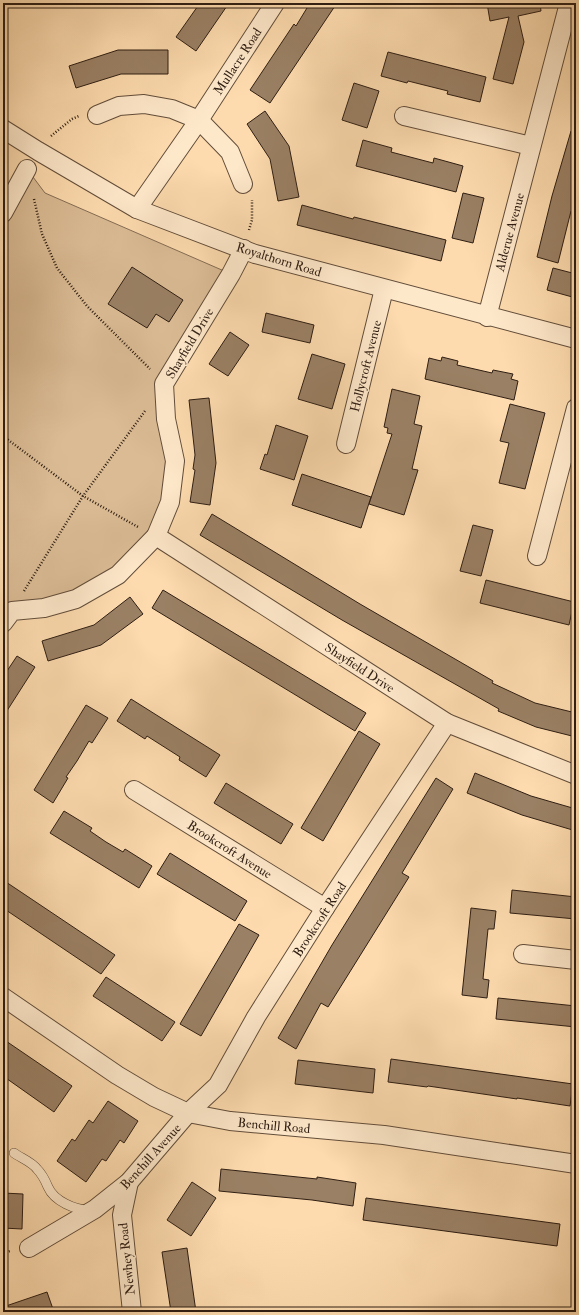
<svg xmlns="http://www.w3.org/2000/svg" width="579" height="1315" viewBox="0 0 579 1315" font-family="'IM FELL Double Pica',serif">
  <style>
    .green { fill: #dabb94; stroke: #846c54 }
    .building { fill: #9a8064; stroke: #2f1e13 }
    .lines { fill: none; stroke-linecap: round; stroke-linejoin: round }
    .lane-casing { stroke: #624d3a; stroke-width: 10 }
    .street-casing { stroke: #624d3a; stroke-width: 20 }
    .path { stroke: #2f1e13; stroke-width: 2.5; stroke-dasharray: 1 2; stroke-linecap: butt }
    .lane { stroke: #fee8ca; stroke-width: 9 }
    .street { stroke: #fee8ca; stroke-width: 18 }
    .labels { text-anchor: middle; stroke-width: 3; stroke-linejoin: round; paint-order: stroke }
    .street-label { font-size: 13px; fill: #2f1e13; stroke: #fee8ca }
  </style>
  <rect width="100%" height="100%" fill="#fddbae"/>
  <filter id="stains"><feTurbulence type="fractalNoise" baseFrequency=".005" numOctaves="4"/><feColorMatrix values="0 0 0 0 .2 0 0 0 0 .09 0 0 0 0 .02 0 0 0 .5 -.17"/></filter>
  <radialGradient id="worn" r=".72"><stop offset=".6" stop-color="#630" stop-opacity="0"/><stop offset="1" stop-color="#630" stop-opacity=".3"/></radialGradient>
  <path class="green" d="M27 169 45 193 231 274 164 385 170 502 118 575 3 623V213Z"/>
  <g class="building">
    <path d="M200 3H229L196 51 176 37Z"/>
    <path d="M310 3H337L270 103 250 90 294 24 296 26Z"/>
    <path d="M487 3H540L541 11 518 16 524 42 513 84 493 79 509 17 490 21Z"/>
    <path d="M118 50H168V74H121L76 88 69 66Z"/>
    <path d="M388 52 486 77 480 102 447 94 448 91 408 81 407 83 381 76Z"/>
    <path d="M354 83 379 91 367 128 342 120Z"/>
    <path d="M265 111 289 146 299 197 278 201 270 159 247 124Z"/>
    <path d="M571 131H576V198L572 212 571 211 558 263 537 257 552 196Z"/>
    <path d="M363 140 392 148 391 152 433 163 434 158 463 166 456 192 356 166Z"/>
    <path d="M463 193 484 198 473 243 452 238Z"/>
    <path d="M302 205 353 219 354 217 446 240 441 261 297 225Z"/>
    <path d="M132 267 183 300 169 322 156 314 147 328 108 304Z"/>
    <path d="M553 268 576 274V298L547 290Z"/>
    <path d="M266 313 314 325 310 343 262 332Z"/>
    <path d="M230 332 249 345 228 376 209 364Z"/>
    <path d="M312 354 345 364 332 409 298 399Z"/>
    <path d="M442 357 458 361 457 365 492 373 493 370 513 374 511 379 518 381 514 400 425 379 429 358 441 361Z"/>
    <path d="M392 389 420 396 414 424 422 426 412 469 418 470 404 515 369 504 392 434 387 433 388 428 384 427Z"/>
    <path d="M209 398 216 463 210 505 190 502 195 470 193 469 195 455 189 400Z"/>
    <path d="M510 404 545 413 525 489 499 483 509 443 500 441Z"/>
    <path d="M276 425 308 436 294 480 260 469 265 454 267 455Z"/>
    <path d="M302 474 371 497 361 528 292 505Z"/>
    <path d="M212 514 360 604 493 681 492 683 535 703 576 713V737L536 727 498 711 499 709 342 620 200 535Z"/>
    <path d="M473 525 493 530 481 576 460 571Z"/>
    <path d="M486 580 574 602 569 625 480 603Z"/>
    <path d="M163 590 366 713 355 731 152 608Z"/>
    <path d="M130 597 143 614 101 645 48 661 42 641 94 625Z"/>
    <path d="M17 656 35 667 3 717V677Z"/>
    <path d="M131 699 220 755 206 777 179 760 180 757 147 736 145 739 117 721Z"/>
    <path d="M86 705 108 718 92 743 89 741 77 761 66 777 68 778 53 803 34 790Z"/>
    <path d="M359 731 380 744 323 841 301 828Z"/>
    <path d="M475 773 531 796 576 809V831L522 815 467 793Z"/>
    <path d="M436 778 453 789 402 873 409 877 328 1007 321 1003 296 1049 278 1038 332 945Z"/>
    <path d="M226 783 293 824 281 844 214 803Z"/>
    <path d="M64 811 92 828 90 831 106 842 123 852 125 849 152 866 139 888 50 833Z"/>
    <path d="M170 853 247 901 235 921 157 874Z"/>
    <path d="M3 880 115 955 101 974 3 908Z"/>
    <path d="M512 890 576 897V919L510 913Z"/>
    <path d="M471 908 496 911 494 929H488L483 979 489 980 487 998 462 995Z"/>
    <path d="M239 924 259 935 201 1036 180 1024Z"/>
    <path d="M106 977 175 1022 162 1041 93 996Z"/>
    <path d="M498 998 576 1006V1027L496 1019Z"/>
    <path d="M3 1039 72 1086 54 1112 3 1076Z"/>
    <path d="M391 1059 573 1084 570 1106 517 1098V1099L428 1086 427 1087 388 1082Z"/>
    <path d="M298 1060 375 1069 373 1093 295 1084Z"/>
    <path d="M108 1101 138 1121 124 1143 120 1140 106 1161 102 1159 86 1182 57 1161 72 1139 75 1141 89 1120 93 1123Z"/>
    <path d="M221 1169 317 1179V1177L356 1183 353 1206 312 1200 219 1191Z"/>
    <path d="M192 1182 216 1198 191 1236 167 1220Z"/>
    <path d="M3 1193 23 1194 22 1229 3 1228Z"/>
    <path d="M366 1198 560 1224 557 1246 363 1220Z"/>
    <path d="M187 1248 196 1312H171L162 1252Z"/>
    <path d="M47 1292 54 1312H3V1307Z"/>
  </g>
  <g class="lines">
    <g class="lane-casing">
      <path id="lane" d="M14 1153C21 1158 32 1162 37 1169 43 1175 45 1180 48 1187 54 1201 75 1210 89 1210"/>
    </g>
    <g class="street-casing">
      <g id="street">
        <path d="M97 115 119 106 144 104 172 109 199 120 230 152 243 184"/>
        <path d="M404 116 531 146"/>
        <path d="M3 129 38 151 137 209 255 254 576 339"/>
        <path d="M137 209 199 120 275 3"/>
        <path d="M3 213 27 169"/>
        <path d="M487 317 569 3"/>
        <path d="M346 444 384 289"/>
        <path d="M156 536 170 502 175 461 166 419 164 384 231 274 244 249"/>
        <path d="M537 556 576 408"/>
        <path d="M3 623 12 611 44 608 76 599 118 575 156 536 447 723 576 775"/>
        <path d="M134 790 325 908"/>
        <path d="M523 954 576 960"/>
        <path d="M3 997 117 1075 154 1097 188 1113 230 1121 384 1135 576 1164"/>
        <path d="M129 1182 122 1215 132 1312"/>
        <path d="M29 1248 95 1209 129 1182 188 1113 218 1085 256 1017 325 908 447 723"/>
      </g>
    </g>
    <g class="path">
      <path d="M51 136 72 119 79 116"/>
      <path d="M34 199 42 234 57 268 87 306 150 369"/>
      <path d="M249 230 252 220V200"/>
      <path d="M3 436 83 496 138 527"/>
      <path d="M24 591 83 496 145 411"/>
      <path d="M3 1253 10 1251"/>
    </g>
    <use href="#lane" class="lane"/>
    <use href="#street" class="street"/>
  </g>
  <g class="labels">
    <g class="street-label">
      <text transform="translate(237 61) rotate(-57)" y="5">Mullacre Road</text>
      <text transform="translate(509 232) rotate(-75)" y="5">Alderue Avenue</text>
      <text transform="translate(279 259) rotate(17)" y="5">Royalthorn Road</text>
      <text transform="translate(189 343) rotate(-59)" y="5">Shayfield Drive</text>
      <text transform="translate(365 366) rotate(-76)" y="5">Hollycroft Avenue</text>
      <text transform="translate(360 667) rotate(33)" y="5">Shayfield Drive</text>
      <text transform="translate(230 849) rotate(32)" y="5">Brookcroft Avenue</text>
      <text transform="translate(319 919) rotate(-57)" y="5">Brookcroft Road</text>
      <text transform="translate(274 1125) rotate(5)" y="5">Benchill Road</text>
      <text transform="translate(150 1156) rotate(-48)" y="5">Benchill Avenue</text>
      <text transform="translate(126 1259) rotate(-96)" y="5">Newhey Road</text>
    </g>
  </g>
  <rect width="579" height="1315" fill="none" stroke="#fddbae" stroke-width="16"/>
  <rect x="4" y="4" width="571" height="1307" fill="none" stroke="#2f1e13" stroke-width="2"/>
  <rect x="8" y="8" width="563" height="1299" fill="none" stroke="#2f1e13"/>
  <rect width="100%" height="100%" filter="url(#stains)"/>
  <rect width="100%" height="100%" fill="url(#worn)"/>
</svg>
